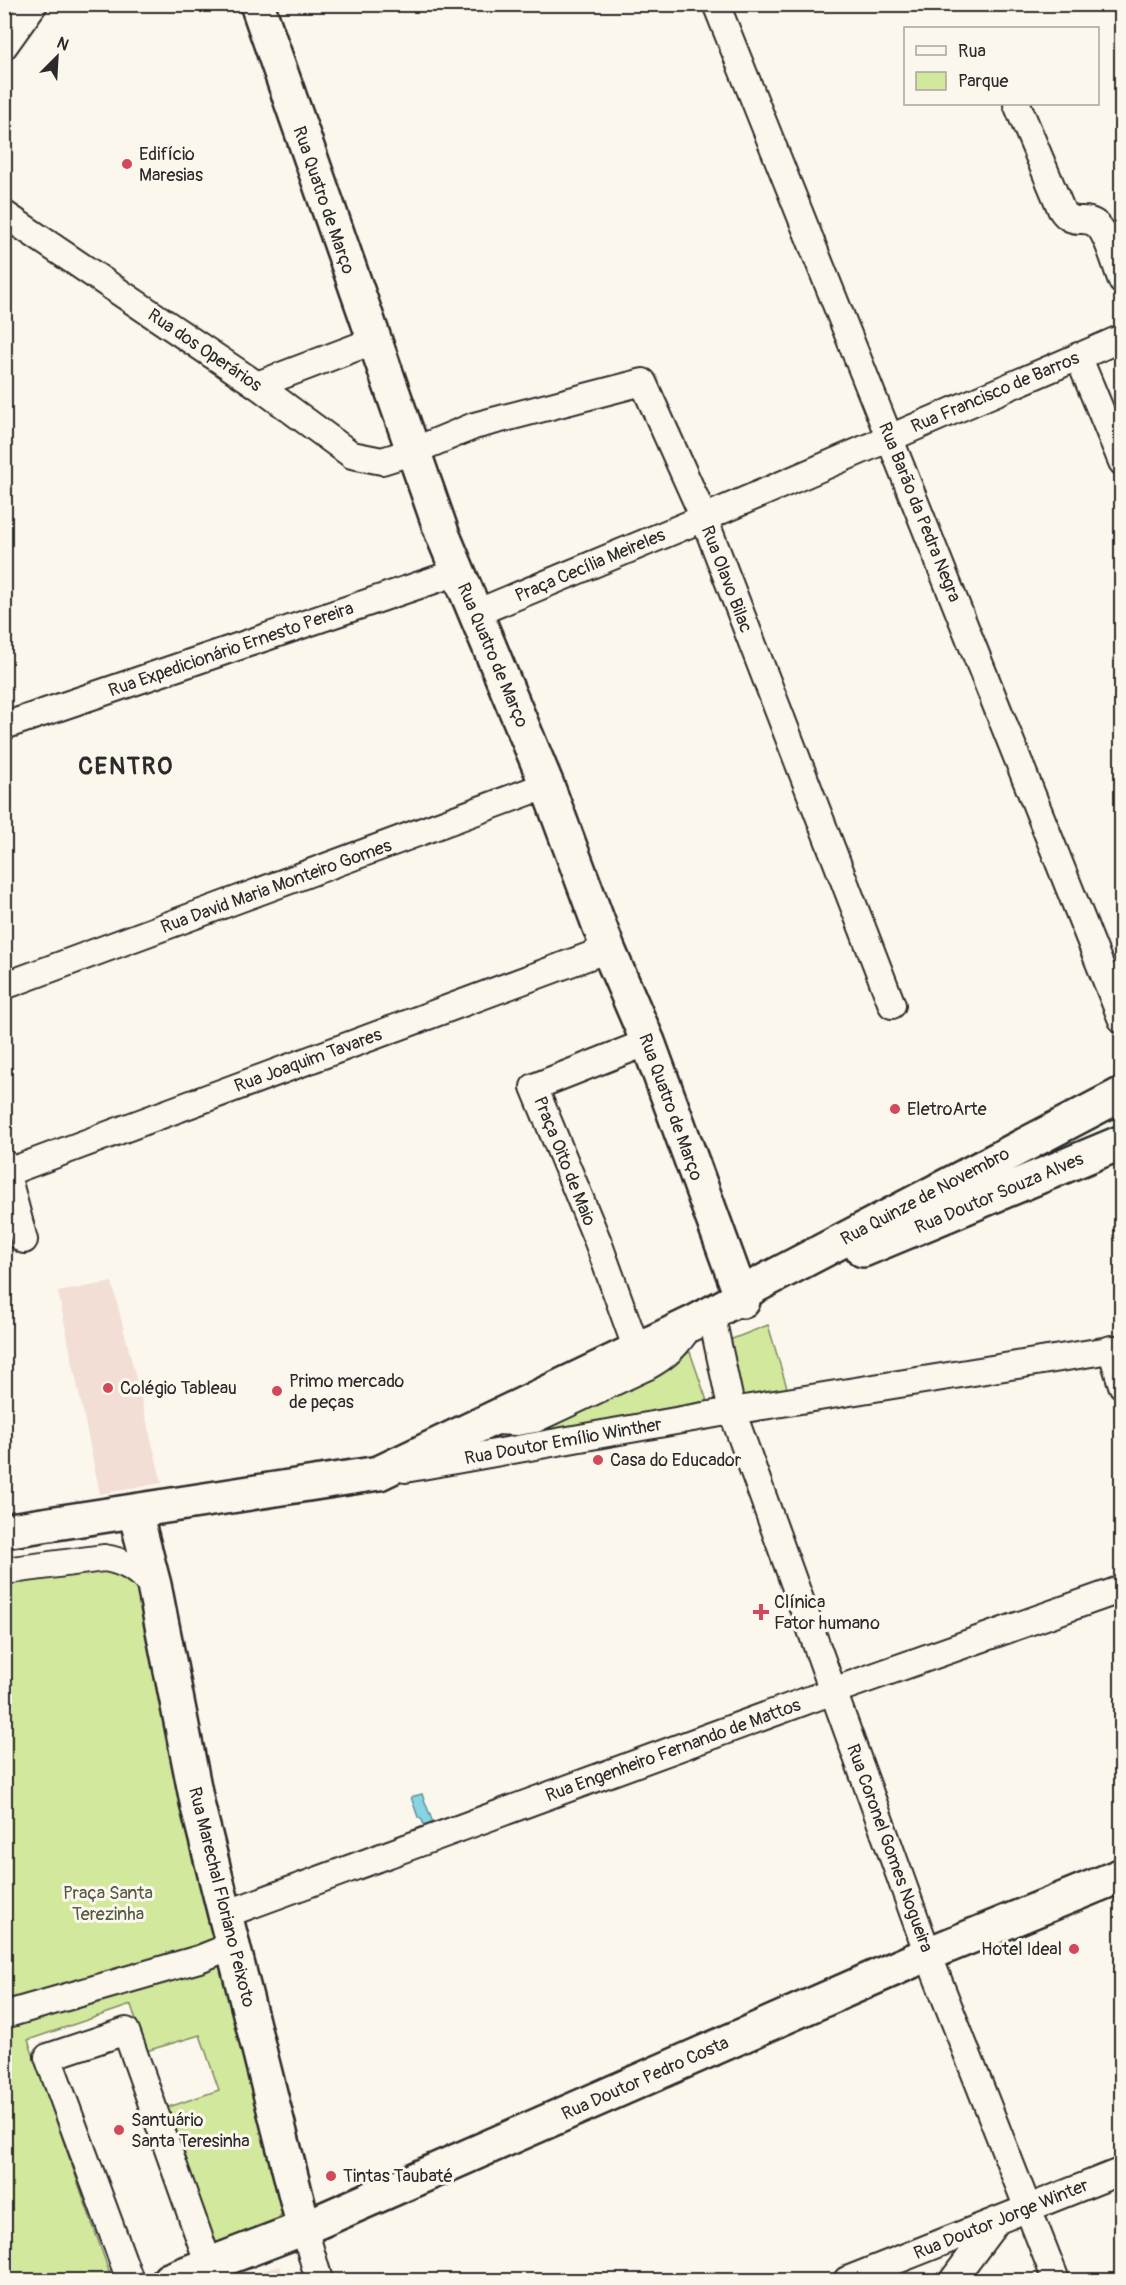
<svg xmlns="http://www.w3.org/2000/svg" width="1126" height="2285" viewBox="0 0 1126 2285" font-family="Pangolin,sans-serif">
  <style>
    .built { fill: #f2ded4 }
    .green { fill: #d2e89d; stroke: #7e8a64; stroke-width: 1.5 }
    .water { fill: #86d5e2; stroke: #629199; stroke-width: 1.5 }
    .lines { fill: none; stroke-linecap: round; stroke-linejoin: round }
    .minor-casing { stroke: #2b2b2b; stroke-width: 30 }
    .major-casing { stroke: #2b2b2b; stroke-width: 38 }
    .minor { stroke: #fbf7ec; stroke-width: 26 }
    .major { stroke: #fbf7ec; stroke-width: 33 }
    .poi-dot { fill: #d1495b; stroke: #fbf7ec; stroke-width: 2 }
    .labels { text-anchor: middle; stroke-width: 6; stroke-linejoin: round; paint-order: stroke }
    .poi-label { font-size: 18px; fill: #2b2b2b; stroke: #fbf7ec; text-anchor: start }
    .street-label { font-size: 18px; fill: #2b2b2b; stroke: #fbf7ec }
    .park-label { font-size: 18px; fill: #555a48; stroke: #fbf7ec }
    .district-label { font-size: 24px; font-weight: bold; letter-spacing: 1.5px; fill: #2b2b2b; stroke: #fbf7ec }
  </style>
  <rect width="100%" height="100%" fill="#fbf7ec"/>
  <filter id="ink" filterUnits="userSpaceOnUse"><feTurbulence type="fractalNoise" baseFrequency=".0167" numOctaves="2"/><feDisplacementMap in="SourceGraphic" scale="12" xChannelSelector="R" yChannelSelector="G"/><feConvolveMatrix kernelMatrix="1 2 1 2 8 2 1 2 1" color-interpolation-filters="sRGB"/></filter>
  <g filter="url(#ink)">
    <g class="built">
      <path d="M112 1282 162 1483 100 1494 58 1292Z"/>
      <path d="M280 2266 284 2280H227Z"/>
    </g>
    <g class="green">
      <path d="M768 1325 788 1391 735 1401 722 1343Z"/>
      <path d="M690 1352 707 1401 533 1433Z"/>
      <path d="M111 1562 134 1576 287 2206 275 2223 214 2250 157 2111 219 2090 200 2035 146 2051 131 2005 28 2040 112 2280H5V1580Z"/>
    </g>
    <path class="water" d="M422 1794 433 1823 425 1827 422 1820 418 1817 411 1797Z"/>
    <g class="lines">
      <g class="minor-casing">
        <g id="minor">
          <path d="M716 4 1122 1020"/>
          <path d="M4 46 34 4"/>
          <path d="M1017 104 1061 209C1073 228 1085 214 1097 225 1108 234 1116 267 1122 281"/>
          <path d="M4 214 257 385 352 455 382 461 411 452 474 426 643 382 704 518 892 1005"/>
          <path d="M1078 356 1122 462"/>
          <path d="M257 385 373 341"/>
          <path d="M476 613 704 518 1122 338"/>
          <path d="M4 726 458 572"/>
          <path d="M4 986 547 785"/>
          <path d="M4 1163 24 1240"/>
          <path d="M8 1172 608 949"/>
          <path d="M711 1313 732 1411 928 1954 1056 2280"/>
          <path d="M1111 1349 1122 1385"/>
          <path d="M637 1350 598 1242 534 1087 648 1042"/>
          <path d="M494 1421 517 1422 535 1419 646 1367C666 1357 677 1345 689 1327"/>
          <path d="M405 1469 732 1411 1122 1348"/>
          <path d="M4 1571 104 1558C126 1561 137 1571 154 1585"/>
          <path d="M226 1914 833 1691 1122 1589"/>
          <path d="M4 2015 199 1959 234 1945"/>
          <path d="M304 2228 319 2280"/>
          <path d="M130 2280 48 2057 126 2031 209 2265"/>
          <path d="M847 2280 1122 2171"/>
          <path d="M953 2280 997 2221"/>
        </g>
      </g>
      <g class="major-casing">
        <g id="major">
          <path d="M257 4 442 533 547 785 608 949 648 1042 743 1301"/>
          <path d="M863 1250 1122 1142"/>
          <path d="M135 1512 154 1585 198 1807 304 2228"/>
          <path d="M4 1531 379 1473 693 1323 732 1302 740 1294 1122 1094"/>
          <path d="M169 2280 304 2228 928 1954 1122 1875"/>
        </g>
      </g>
      <use href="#minor" class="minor"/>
      <use href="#major" class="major"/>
    </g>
  </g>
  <g class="poi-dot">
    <circle cx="127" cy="164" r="6"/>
    <circle cx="895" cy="1109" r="6"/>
    <circle cx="108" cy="1388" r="6"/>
    <circle cx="277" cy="1391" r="6"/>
    <circle cx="598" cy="1460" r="6"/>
    <path d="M758 1603h6v6h6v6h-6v6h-6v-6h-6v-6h6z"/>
    <circle cx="1074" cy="1949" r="6"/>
    <circle cx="119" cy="2130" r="6"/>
    <circle cx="331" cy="2176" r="6"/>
  </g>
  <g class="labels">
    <g class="poi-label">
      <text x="139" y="160">Edifício<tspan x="139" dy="21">Maresias</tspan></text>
      <text x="907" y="1115">EletroArte</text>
      <text x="289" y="1387">Primo mercado<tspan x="289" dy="21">de peças</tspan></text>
      <text x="120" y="1394">Colégio Tableau</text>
      <text x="610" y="1466">Casa do Educador</text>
      <text x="774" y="1608">Clínica<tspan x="774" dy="21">Fator humano</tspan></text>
      <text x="1062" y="1955" text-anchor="end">Hotel Ideal</text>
      <text x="131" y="2126">Santuário<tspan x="131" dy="21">Santa Teresinha</tspan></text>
      <text x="343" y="2182">Tintas Taubaté</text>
    </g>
    <g class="street-label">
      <text transform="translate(324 200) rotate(71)" y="6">Rua Quatro de Março</text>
      <text transform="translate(205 350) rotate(34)" y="6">Rua dos Operários</text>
      <text transform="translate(995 392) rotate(-23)" y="6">Rua Francisco de Barros</text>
      <text transform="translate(920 512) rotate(68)" y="6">Rua Barão da Pedra Negra</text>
      <text transform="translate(590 565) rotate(-23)" y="6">Praça Cecília Meireles</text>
      <text transform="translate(727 579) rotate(69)" y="6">Rua Olavo Bilac</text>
      <text transform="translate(231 649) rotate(-19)" y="6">Rua Expedicionário Ernesto Pereira</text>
      <text transform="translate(493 655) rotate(67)" y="6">Rua Quatro de Março</text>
      <text transform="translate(276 886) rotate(-20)" y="6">Rua David Maria Monteiro Gomes</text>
      <text transform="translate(308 1060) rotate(-20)" y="6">Rua Joaquim Tavares</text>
      <text transform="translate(671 1107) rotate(70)" y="6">Rua Quatro de Março</text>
      <text transform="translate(565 1161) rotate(68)" y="6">Praça Oito de Maio</text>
      <text transform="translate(999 1193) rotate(-23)" y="6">Rua Doutor Souza Alves</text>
      <text transform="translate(925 1196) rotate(-28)" y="6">Rua Quinze de Novembro</text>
      <text transform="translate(563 1441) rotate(-10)" y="6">Rua Doutor Emílio Winther</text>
      <text transform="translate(673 1750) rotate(-20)" y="6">Rua Engenheiro Fernando de Mattos</text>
      <text transform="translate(890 1848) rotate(70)" y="6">Rua Coronel Gomes Nogueira</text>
      <text transform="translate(222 1897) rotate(76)" y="6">Rua Marechal Floriano Peixoto</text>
      <text transform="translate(645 2078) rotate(-24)" y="6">Rua Doutor Pedro Costa</text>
      <text transform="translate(1001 2219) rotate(-22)" y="6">Rua Doutor Jorge Winter</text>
    </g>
    <g class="park-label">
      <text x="108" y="1899">Praça Santa<tspan x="108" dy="21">Terezinha</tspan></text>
    </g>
    <g class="district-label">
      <text x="126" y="774">CENTRO</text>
    </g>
  </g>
  <rect width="1126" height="2285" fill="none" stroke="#fbf7ec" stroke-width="24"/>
  <rect x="12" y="12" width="1102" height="2261" fill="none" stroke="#2b2b2b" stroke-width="2" filter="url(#ink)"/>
  <rect x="904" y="27" width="195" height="78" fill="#fbf7ec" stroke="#a8a59f" stroke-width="1.5"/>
  <rect x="916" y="46" width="30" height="9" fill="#fbf7ec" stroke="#a8a59f" stroke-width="1.5"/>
  <text x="958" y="57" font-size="18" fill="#2b2b2b">Rua</text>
  <rect x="916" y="72" width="30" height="18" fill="#d2e89d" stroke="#a8a59f" stroke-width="1.5"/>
  <text x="958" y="87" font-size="18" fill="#2b2b2b">Parque</text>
  <g transform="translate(57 57) rotate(24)" stroke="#fbf7ec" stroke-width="4.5" paint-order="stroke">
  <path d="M0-4.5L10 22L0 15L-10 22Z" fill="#2b2b2b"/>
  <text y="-9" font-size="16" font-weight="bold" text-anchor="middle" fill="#2b2b2b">N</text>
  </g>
</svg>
